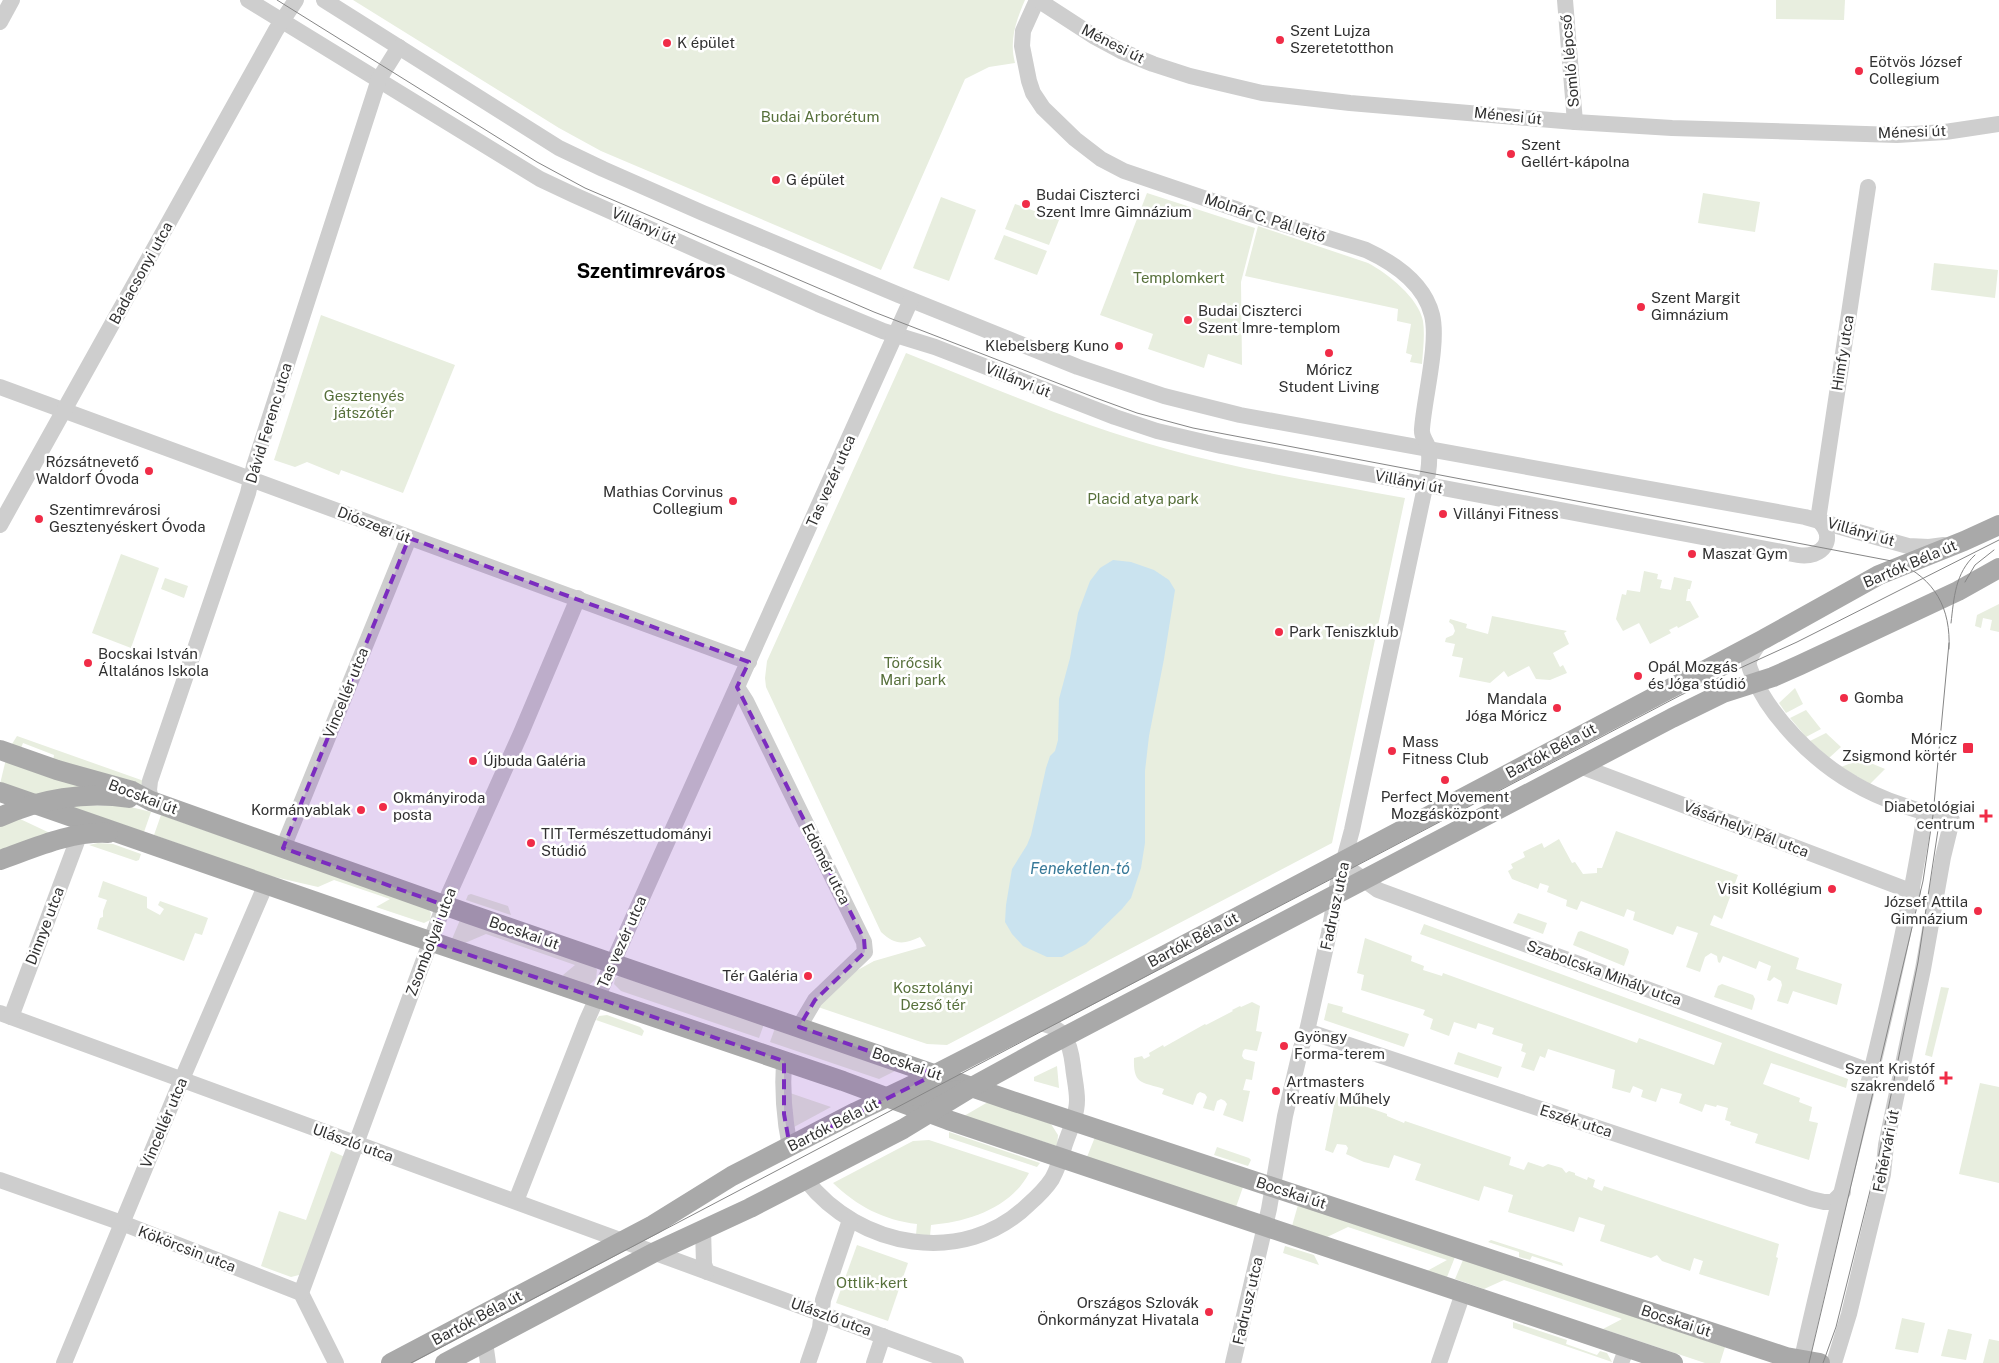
<svg xmlns="http://www.w3.org/2000/svg" width="1999" height="1363" viewBox="0 0 1999 1363" font-family="'Public Sans',sans-serif">
  <style>
    .green { fill: #e8eedf }
    .water { fill: #cae3ef }
    .lines { fill: none; stroke-linecap: round; stroke-linejoin: round }
    .minor { stroke: #cecece; stroke-width: 16 }
    .major { stroke: #a9a9a9; stroke-width: 20 }
    .tram { stroke: #868686; stroke-width: 1 }
    .marked { fill: #7b2cbf; fill-opacity: 0.2; stroke: #7b2cbf; stroke-width: 4; stroke-dasharray: 10 6; stroke-linejoin: round }
    .poi-dot { fill: #f02c47; stroke: #fff; stroke-width: 2 }
    .labels { text-anchor: middle; stroke-width: 5; stroke-linejoin: round; paint-order: stroke }
    .poi-label { font-size: 15px; fill: #313131; stroke: #fff; text-anchor: start }
    .street-label { font-size: 15px; fill: #313131; stroke: #fff }
    .park-label { font-size: 15px; fill: #57703b; stroke: #fff }
    .water-label { font-size: 16px; font-style: italic; fill: #397a99; stroke: #fff }
    .district-label { font-size: 20px; font-weight: bold; fill: #000; stroke: #fff }
  </style>
  <rect width="100%" height="100%" fill="#fff"/>
  <g class="green">
    <path d="M353 0H1025C1016 21 1009 40 1015 63L989 67 965 79 881 270 601 151 559 128Z"/>
    <path d="M1776 0H1845L1844 20 1776 19Z"/>
    <path d="M1147 193 1255 228 1241 282 1242 365 1208 354 1204 368 1148 349 1153 334 1100 315Z"/>
    <path d="M1703 193 1760 202 1755 232 1698 223Z"/>
    <path d="M941 197 976 210 949 281 913 268Z"/>
    <path d="M1015 204 1059 220 1049 245 1005 229Z"/>
    <path d="M1258 226 1368 263C1387 273 1419 298 1423 321 1425 335 1423 350 1422 364L1410 362 1412 355 1406 353 1411 324 1397 321 1398 309 1245 276Z"/>
    <path d="M1004 235 1047 251 1037 275 994 259Z"/>
    <path d="M1934 263 1998 270 1995 298 1931 290Z"/>
    <path d="M321 315 455 365 403 493 341 470 339 475 307 462 295 467 274 460Z"/>
    <path d="M906 353C992 387 1077 425 1167 449 1245 471 1325 483 1405 498L1332 843 947 1045 927 1044 818 1007 856 971 874 961 926 946 920 937C903 945 895 945 881 932L766 687 765 678 767 661Z"/>
    <path d="M121 554 159 568 131 648 92 633Z"/>
    <path d="M1644 571 1658 574 1657 579 1662 580 1660 588 1671 590 1674 577 1692 581 1690 589H1688L1686 601H1690L1699 617 1678 628 1677 626 1669 630 1671 633 1650 644 1639 623 1623 631 1616 619 1622 594 1626 595 1627 590 1640 592Z"/>
    <path d="M165 578 188 586 184 598 161 589Z"/>
    <path d="M1999 604V632L1990 630 1992 620 1983 618 1981 628 1975 626 1977 615Z"/>
    <path d="M1492 616 1567 631 1564 633 1569 644 1553 653 1560 667 1563 665 1567 673 1550 680 1536 679 1529 666 1508 677 1504 671 1490 683 1459 677 1463 658 1452 656 1455 644 1445 642 1446 638 1453 635 1455 631 1453 625 1449 622 1450 619 1467 624 1466 628 1488 634Z"/>
    <path d="M1795 688 1803 704 1786 713 1779 703Z"/>
    <path d="M1806 710 1821 729 1806 737 1790 718Z"/>
    <path d="M1826 733 1841 747 1829 758 1810 741Z"/>
    <path d="M17 736 144 781 145 786 53 760 54 755 23 743 21 748 12 744Z"/>
    <path d="M6 759 91 786 37 797 0 784Z"/>
    <path d="M1861 759 1885 769 1870 784 1841 767Z"/>
    <path d="M78 805 127 806 151 812 144 832 69 806Z"/>
    <path d="M161 815 427 908 431 913 430 920 424 923 376 907 390 899 334 880 318 887 266 875 154 835Z"/>
    <path d="M18 818 52 834 0 852V826Z"/>
    <path d="M1616 831 1738 875 1722 919 1714 915 1710 925 1799 958 1796 969 1842 984 1837 1005 1793 991 1788 1004 1777 1001 1782 985 1781 981 1774 977 1770 981 1767 980 1771 966 1759 961 1756 969 1723 956 1720 963 1718 962 1717 956 1711 953 1705 957 1700 972 1686 967 1698 933 1677 926 1673 935 1633 920 1635 912 1627 909 1624 917 1581 901 1577 910 1566 906 1567 900 1547 892 1549 886 1540 883 1538 889 1512 879 1508 871 1513 868 1511 864 1525 857 1523 852 1542 843 1544 848 1559 839 1572 863 1575 862 1583 874 1597 873V868H1602Z"/>
    <path d="M98 843 113 844 141 854 139 860 136 861 89 845Z"/>
    <path d="M103 881 147 897V908L160 915 164 909 158 905 160 901 208 918 202 935 195 933 184 961 97 929 100 918 103 917V911L107 900 98 897Z"/>
    <path d="M471 894 508 906 511 915 466 900 468 895Z"/>
    <path d="M1518 913 1547 923 1543 934 1513 923Z"/>
    <path d="M460 920 594 966 597 970 596 979 589 985 565 978 563 975 575 965 486 934 465 943 452 939Z"/>
    <path d="M1424 924 1848 1079 1846 1088 1771 1063 1763 1084 1800 1098 1799 1102 1812 1107 1809 1121 1818 1123 1809 1160 1755 1143 1758 1134 1730 1125 1731 1122 1725 1120 1728 1108 1717 1105 1716 1107 1705 1104 1702 1112 1679 1103 1682 1094 1661 1088 1656 1102 1641 1097 1643 1090 1633 1086 1630 1093 1612 1088 1615 1070 1548 1049 1545 1058 1540 1056 1534 1071 1521 1067 1526 1053 1521 1051 1523 1044 1492 1034 1494 1028 1478 1023 1476 1029 1454 1022 1449 1036 1430 1029 1433 1019 1423 1015 1425 1010 1361 990 1364 975 1357 973 1365 938 1412 956 1411 961 1424 966 1423 970 1442 976 1443 973 1637 1043 1639 1038 1714 1065 1722 1043 1420 934Z"/>
    <path d="M1581 931 1628 949 1629 952 1624 966 1573 945 1578 932Z"/>
    <path d="M619 976 764 1024 759 1038 621 991 614 984 615 979Z"/>
    <path d="M1722 984 1753 995 1755 999 1752 1010 1714 997 1718 986Z"/>
    <path d="M1941 987 1949 988 1932 1057 1925 1055Z"/>
    <path d="M1252 1002 1260 1006 1256 1031 1262 1032 1257 1051 1245 1049 1243 1051 1242 1056 1244 1059 1255 1062 1252 1080 1246 1079 1243 1090 1250 1091 1243 1122 1223 1115 1227 1104 1225 1101 1221 1099 1217 1101 1214 1111 1203 1108 1207 1097 1205 1094 1200 1092 1197 1094 1193 1105 1162 1094 1164 1089C1142 1082 1133 1085 1134 1058L1142 1056 1144 1059 1150 1056 1149 1053 1163 1045 1164 1047 1205 1024 1206 1025 1233 1011 1232 1010 1240 1006 1241 1007Z"/>
    <path d="M1328 1003 1343 1007 1342 1012 1409 1034 1404 1047 1324 1020Z"/>
    <path d="M607 1015 640 1027 644 1031 642 1036 596 1020 599 1016Z"/>
    <path d="M775 1028 897 1070 879 1079 770 1042Z"/>
    <path d="M1458 1052 1502 1067 1498 1078 1454 1064Z"/>
    <path d="M1057 1066 1059 1088 1034 1081V1077Z"/>
    <path d="M1980 1083 1999 1087V1183L1959 1174Z"/>
    <path d="M790 1093 831 1107 794 1127Z"/>
    <path d="M1336 1096 1387 1114V1116L1404 1123 1405 1121 1511 1157 1509 1165 1524 1170 1528 1162 1543 1167 1548 1164 1562 1168 1566 1173 1569 1171 1575 1173V1175L1587 1180 1588 1177 1595 1180 1593 1187 1602 1191 1604 1186 1779 1244 1776 1257 1778 1258 1769 1296 1699 1274 1703 1261 1694 1258 1690 1271 1662 1261 1657 1255 1651 1258 1600 1241 1605 1225 1579 1217 1574 1232 1508 1212 1513 1195 1484 1186 1479 1201 1415 1180 1421 1164 1394 1155 1389 1168 1364 1162 1346 1154 1348 1148 1346 1145 1337 1144 1333 1153 1325 1150Z"/>
    <path d="M988 1102 1051 1124 1058 1135 1057 1146 964 1116Z"/>
    <path d="M949 1132 1040 1163 1037 1167 949 1138Z"/>
    <path d="M1095 1137 1243 1187 1236 1207 1087 1157Z"/>
    <path d="M929 1140 1029 1173C1011 1208 968 1222 931 1225L930 1236 916 1235 917 1224C883 1220 857 1206 833 1183L913 1141Z"/>
    <path d="M1217 1147 1249 1158 1251 1160 1248 1166 1214 1155Z"/>
    <path d="M331 1151 345 1157 303 1274 291 1277 261 1266 279 1211 306 1220Z"/>
    <path d="M1298 1205 1455 1257 1447 1277 1427 1271 1447 1260 1348 1227 1327 1237 1292 1226Z"/>
    <path d="M1491 1240 1562 1263 1563 1266 1532 1256 1530 1260 1519 1257V1252L1488 1242Z"/>
    <path d="M857 1245 908 1263 888 1321 836 1303Z"/>
    <path d="M1285 1246 1314 1255 1319 1265 1283 1253Z"/>
    <path d="M1463 1260 1725 1347 1720 1363H1705L1603 1329 1622 1319 1504 1280 1484 1289 1455 1279Z"/>
    <path d="M1902 1318 1925 1323 1918 1353 1895 1349Z"/>
    <path d="M1513 1322 1567 1340 1566 1344 1597 1355 1600 1351 1607 1353 1612 1362 1513 1328Z"/>
    <path d="M1948 1329 1972 1334 1966 1360 1941 1356Z"/>
    <path d="M1989 1339 1999 1341V1363H1983Z"/>
  </g>
  <path class="water" d="M1113 560 1131 562 1154 570 1169 580 1175 590 1164 659 1149 736 1145 771V843L1141 868 1131 898 1122 909 1086 944 1062 957H1047L1023 946 1012 934 1005 922 1006 905 1012 869 1027 845 1031 835 1046 768 1050 756 1055 751 1058 740 1059 699 1070 658 1078 613 1090 581 1100 568Z"/>
  <g class="lines">
    <g class="minor">
      <path d="M248 0 540 179 574 195 818 304 883 331 935 347 1115 417 1157 431 1221 446 1798 555C1822 559 1838 539 1818 520"/>
      <path d="M324 0 559 148 603 169 703 213 899 295 1078 367 1164 396 1240 415 1805 517 1908 546 1929 547 1944 545"/>
      <path d="M1037 0 1023 31 1022 46 1029 81 1033 93 1043 108 1075 139 1101 159 1124 171 1248 213 1366 250C1394 263 1424 283 1432 315 1439 343 1424 399 1422 429 1421 437 1426 440 1428 447 1430 454 1429 466 1428 473L1352 830 1338 882 1329 933 1307 1031 1301 1048 1285 1116 1269 1209 1233 1363"/>
      <path d="M1038 0 1095 37 1121 51 1153 64 1190 76 1262 93 1350 103 1575 122 1672 128 1897 135 1945 132 1999 124"/>
      <path d="M1565 0 1575 122"/>
      <path d="M0 22 12 0"/>
      <path d="M0 387 749 662"/>
      <path d="M1818 520 1868 187"/>
      <path d="M0 525 276 30 296 0"/>
      <path d="M1760 642C1756 648 1751 654 1749 661 1748 666 1751 671 1753 676 1770 717 1814 761 1853 783 1883 801 1919 811 1952 820L1943 857 1923 969 1886 1145 1883 1174 1849 1314 1834 1363"/>
      <path d="M737 687 746 701 864 942 865 952 815 1000 799 1027"/>
      <path d="M1580 766 1913 892"/>
      <path d="M151 801 149 790 150 781 248 493 254 466 379 79 399 47"/>
      <path d="M283 848 409 538"/>
      <path d="M1344 861 1352 871 1378 890 1872 1072"/>
      <path d="M0 1013 956 1363"/>
      <path d="M11 1017 79 836"/>
      <path d="M1307 1031 1811 1199 1824 1202H1833L1843 1192"/>
      <path d="M784 1061C782 1090 784 1118 790 1147"/>
      <path d="M0 1180 122 1223 301 1293 336 1363"/>
      <path d="M806 1180C859 1248 964 1268 1029 1204 1037 1197 1046 1188 1052 1179 1058 1168 1062 1155 1065 1144 1070 1130 1077 1115 1077 1100 1077 1089 1074 1077 1073 1066 1070 1041 1064 1025 1036 1023"/>
      <path d="M516 1201 587 1020 911 300"/>
      <path d="M703 1229 704 1264 707 1272"/>
      <path d="M301 1293 444 905 521 733 578 598"/>
      <path d="M485 1342 488 1363"/>
      <path d="M64 1363 182 1079 266 884"/>
      <path d="M808 1363 820 1328 823 1300 850 1220"/>
      <path d="M874 1363 883 1336"/>
      <path d="M1439 1363 1463 1293"/>
      <path d="M1621 1363 1627 1347"/>
      <path d="M1801 1363C1841 1179 1896 999 1925 813"/>
    </g>
    <g class="major">
      <path d="M0 750 57 770 132 791 151 801 469 914 1015 1102 1786 1357 1820 1363"/>
      <path d="M0 792 403 932 843 1081 948 1120 1673 1363"/>
      <path d="M0 817C39 799 86 791 129 798"/>
      <path d="M0 860C34 848 71 831 108 833"/>
      <path d="M897 1097 935 1094 960 1090"/>
      <path d="M391 1363 653 1225 732 1176 856 1112 936 1074 1065 1008 1764 639 1879 575 1964 541 1999 525"/>
      <path d="M445 1363 655 1252 750 1208 903 1129 972 1087 1047 1046 1672 718 1723 693 1773 677 1800 665 1958 591 1999 568"/>
    </g>
    <g class="tram">
      <path d="M277 0 537 162 585 188 874 312 1096 398 1137 413 1193 428 1897 562C1935 579 1951 608 1949 649"/>
      <path d="M1965 582 1975 565 1994 550"/>
      <path d="M1951 623C1954 598 1955 573 1975 555"/>
      <path d="M411 1363 1681 695 1797 642 1999 540"/>
      <path d="M1809 1363 1923 881 1933 815 1949 643"/>
      <path d="M1823 1363 1836 1327 1878 1159 1918 962 1938 830"/>
    </g>
  </g>
  <path class="marked" d="M409 538 749 662 737 687 864 939 865 952 815 1000 799 1027 936 1074 790 1147 784 1114V1061L431 942 444 905 283 848Z"/>
  <g class="poi-dot">
    <circle cx="1280" cy="40" r="5"/>
    <circle cx="667" cy="43" r="5"/>
    <circle cx="1859" cy="71" r="5"/>
    <circle cx="1511" cy="154" r="5"/>
    <circle cx="776" cy="180" r="5"/>
    <circle cx="1026" cy="204" r="5"/>
    <circle cx="1641" cy="307" r="5"/>
    <circle cx="1188" cy="320" r="5"/>
    <circle cx="1119" cy="346" r="5"/>
    <circle cx="1329" cy="353" r="5"/>
    <circle cx="149" cy="471" r="5"/>
    <circle cx="733" cy="501" r="5"/>
    <circle cx="1443" cy="514" r="5"/>
    <circle cx="39" cy="519" r="5"/>
    <circle cx="1692" cy="554" r="5"/>
    <circle cx="1279" cy="632" r="5"/>
    <circle cx="88" cy="663" r="5"/>
    <circle cx="1638" cy="676" r="5"/>
    <circle cx="1844" cy="698" r="5"/>
    <circle cx="1557" cy="708" r="5"/>
    <rect x="1962" y="742" width="12" height="12" rx="2.5"/>
    <circle cx="1392" cy="751" r="5"/>
    <circle cx="473" cy="761" r="5"/>
    <circle cx="1445" cy="780" r="5"/>
    <circle cx="383" cy="807" r="5"/>
    <circle cx="361" cy="810" r="5"/>
    <path d="M1983.5 808.5h5v5h5v5h-5v5h-5v-5h-5v-5h5z"/>
    <circle cx="531" cy="843" r="5"/>
    <circle cx="1832" cy="889" r="5"/>
    <circle cx="1978" cy="911" r="5"/>
    <circle cx="808" cy="976" r="5"/>
    <circle cx="1284" cy="1046" r="5"/>
    <path d="M1943.5 1070.5h5v5h5v5h-5v5h-5v-5h-5v-5h5z"/>
    <circle cx="1276" cy="1091" r="5"/>
    <circle cx="1209" cy="1312" r="5"/>
  </g>
  <g class="labels">
    <g class="poi-label">
      <text x="1290" y="36">Szent Lujza<tspan x="1290" dy="17">Szeretetotthon</tspan></text>
      <text x="677" y="48">K épület</text>
      <text x="1869" y="67">Eötvös József<tspan x="1869" dy="17">Collegium</tspan></text>
      <text x="1521" y="150">Szent<tspan x="1521" dy="17">Gellért-kápolna</tspan></text>
      <text x="786" y="185">G épület</text>
      <text x="1036" y="200">Budai Ciszterci<tspan x="1036" dy="17">Szent Imre Gimnázium</tspan></text>
      <text x="1651" y="303">Szent Margit<tspan x="1651" dy="17">Gimnázium</tspan></text>
      <text x="1198" y="316">Budai Ciszterci<tspan x="1198" dy="17">Szent Imre-templom</tspan></text>
      <text x="1109" y="351" text-anchor="end">Klebelsberg Kuno</text>
      <text x="1329" y="375" text-anchor="middle">Móricz<tspan x="1329" dy="17">Student Living</tspan></text>
      <text x="139" y="467" text-anchor="end">Rózsátnevető<tspan x="139" dy="17">Waldorf Óvoda</tspan></text>
      <text x="723" y="497" text-anchor="end">Mathias Corvinus<tspan x="723" dy="17">Collegium</tspan></text>
      <text x="49" y="515">Szentimrevárosi<tspan x="49" dy="17">Gesztenyéskert Óvoda</tspan></text>
      <text x="1453" y="519">Villányi Fitness</text>
      <text x="1702" y="559">Maszat Gym</text>
      <text x="1289" y="637">Park Teniszklub</text>
      <text x="98" y="659">Bocskai István<tspan x="98" dy="17">Általános Iskola</tspan></text>
      <text x="1648" y="672">Opál Mozgás<tspan x="1648" dy="17">és Jóga stúdió</tspan></text>
      <text x="1854" y="703">Gomba</text>
      <text x="1547" y="704" text-anchor="end">Mandala<tspan x="1547" dy="17">Jóga Móricz</tspan></text>
      <text x="1957" y="744" text-anchor="end">Móricz<tspan x="1957" dy="17">Zsigmond körtér</tspan></text>
      <text x="1402" y="747">Mass<tspan x="1402" dy="17">Fitness Club</tspan></text>
      <text x="483" y="766">Újbuda Galéria</text>
      <text x="1445" y="802" text-anchor="middle">Perfect Movement<tspan x="1445" dy="17">Mozgásközpont</tspan></text>
      <text x="393" y="803">Okmányiroda<tspan x="393" dy="17">posta</tspan></text>
      <text x="1975" y="812" text-anchor="end">Diabetológiai<tspan x="1975" dy="17">centrum</tspan></text>
      <text x="351" y="815" text-anchor="end">Kormányablak</text>
      <text x="541" y="839">TIT Természettudományi<tspan x="541" dy="17">Stúdió</tspan></text>
      <text x="1822" y="894" text-anchor="end">Visit Kollégium</text>
      <text x="1968" y="907" text-anchor="end">József Attila<tspan x="1968" dy="17">Gimnázium</tspan></text>
      <text x="798" y="981" text-anchor="end">Tér Galéria</text>
      <text x="1294" y="1042">Gyöngy<tspan x="1294" dy="17">Forma-terem</tspan></text>
      <text x="1935" y="1074" text-anchor="end">Szent Kristóf<tspan x="1935" dy="17">szakrendelő</tspan></text>
      <text x="1286" y="1087">Artmasters<tspan x="1286" dy="17">Kreatív Műhely</tspan></text>
      <text x="1199" y="1308" text-anchor="end">Országos Szlovák<tspan x="1199" dy="17">Önkormányzat Hivatala</tspan></text>
    </g>
    <g class="street-label">
      <text transform="translate(1113 44) rotate(27)" y="5">Ménesi út</text>
      <text transform="translate(1570 61) rotate(-95)" y="5">Somló lépcső</text>
      <text transform="translate(1508 116) rotate(6)" y="5">Ménesi út</text>
      <text transform="translate(1912 132) rotate(-2)" y="5">Ménesi út</text>
      <text transform="translate(1265 218) rotate(18)" y="5">Molnár C. Pál lejtő</text>
      <text transform="translate(644 226) rotate(24)" y="5">Villányi út</text>
      <text transform="translate(141 273) rotate(-61)" y="5">Badacsonyi utca</text>
      <text transform="translate(1843 353) rotate(-81)" y="5">Himfy utca</text>
      <text transform="translate(1018 380) rotate(22)" y="5">Villányi út</text>
      <text transform="translate(269 423) rotate(-73)" y="5">Dávid Ferenc utca</text>
      <text transform="translate(831 481) rotate(-66)" y="5">Tas vezér utca</text>
      <text transform="translate(1409 482) rotate(11)" y="5">Villányi út</text>
      <text transform="translate(374 525) rotate(21)" y="5">Diószegi út</text>
      <text transform="translate(1861 532) rotate(16)" y="5">Villányi út</text>
      <text transform="translate(1910 564) rotate(-23)" y="5">Bartók Béla út</text>
      <text transform="translate(346 693) rotate(-68)" y="5">Vincellér utca</text>
      <text transform="translate(1551 751) rotate(-28)" y="5">Bartók Béla út</text>
      <text transform="translate(143 797) rotate(21)" y="5">Bocskai út</text>
      <text transform="translate(1746 829) rotate(21)" y="5">Vásárhelyi Pál utca</text>
      <text transform="translate(826 864) rotate(63)" y="5">Edömér utca</text>
      <text transform="translate(1335 906) rotate(-78)" y="5">Fadrusz utca</text>
      <text transform="translate(45 926) rotate(-69)" y="5">Dinnye utca</text>
      <text transform="translate(524 933) rotate(19)" y="5">Bocskai út</text>
      <text transform="translate(1193 940) rotate(-28)" y="5">Bartók Béla út</text>
      <text transform="translate(431 942) rotate(-69)" y="5">Zsombolyai utca</text>
      <text transform="translate(622 942) rotate(-66)" y="5">Tas vezér utca</text>
      <text transform="translate(1604 973) rotate(20)" y="5">Szabolcska Mihály utca</text>
      <text transform="translate(907 1064) rotate(19)" y="5">Bocskai út</text>
      <text transform="translate(1576 1121) rotate(18)" y="5">Eszék utca</text>
      <text transform="translate(164 1123) rotate(-67)" y="5">Vincellér utca</text>
      <text transform="translate(833 1125) rotate(-27)" y="5">Bartók Béla út</text>
      <text transform="translate(353 1143) rotate(20)" y="5">Ulászló utca</text>
      <text transform="translate(1886 1151) rotate(-79)" y="5">Fehérvári út</text>
      <text transform="translate(1291 1193) rotate(18)" y="5">Bocskai út</text>
      <text transform="translate(187 1249) rotate(21)" y="5">Kökörcsin utca</text>
      <text transform="translate(1248 1301) rotate(-77)" y="5">Fadrusz utca</text>
      <text transform="translate(831 1317) rotate(20)" y="5">Ulászló utca</text>
      <text transform="translate(477 1318) rotate(-28)" y="5">Bartók Béla út</text>
      <text transform="translate(1676 1321) rotate(18)" y="5">Bocskai út</text>
    </g>
    <g class="park-label">
      <text x="820" y="122">Budai Arborétum</text>
      <text x="1179" y="283">Templomkert</text>
      <text x="364" y="401">Gesztenyés<tspan x="364" dy="17">játszótér</tspan></text>
      <text x="1143" y="504">Placid atya park</text>
      <text x="913" y="668">Törőcsik<tspan x="913" dy="17">Mari park</tspan></text>
      <text x="933" y="993">Kosztolányi<tspan x="933" dy="17">Dezső tér</tspan></text>
      <text x="872" y="1288">Ottlik-kert</text>
    </g>
    <g class="water-label">
      <text x="1080" y="874">Feneketlen-tó</text>
    </g>
    <g class="district-label">
      <text x="651" y="278">Szentimreváros</text>
    </g>
  </g>
</svg>
